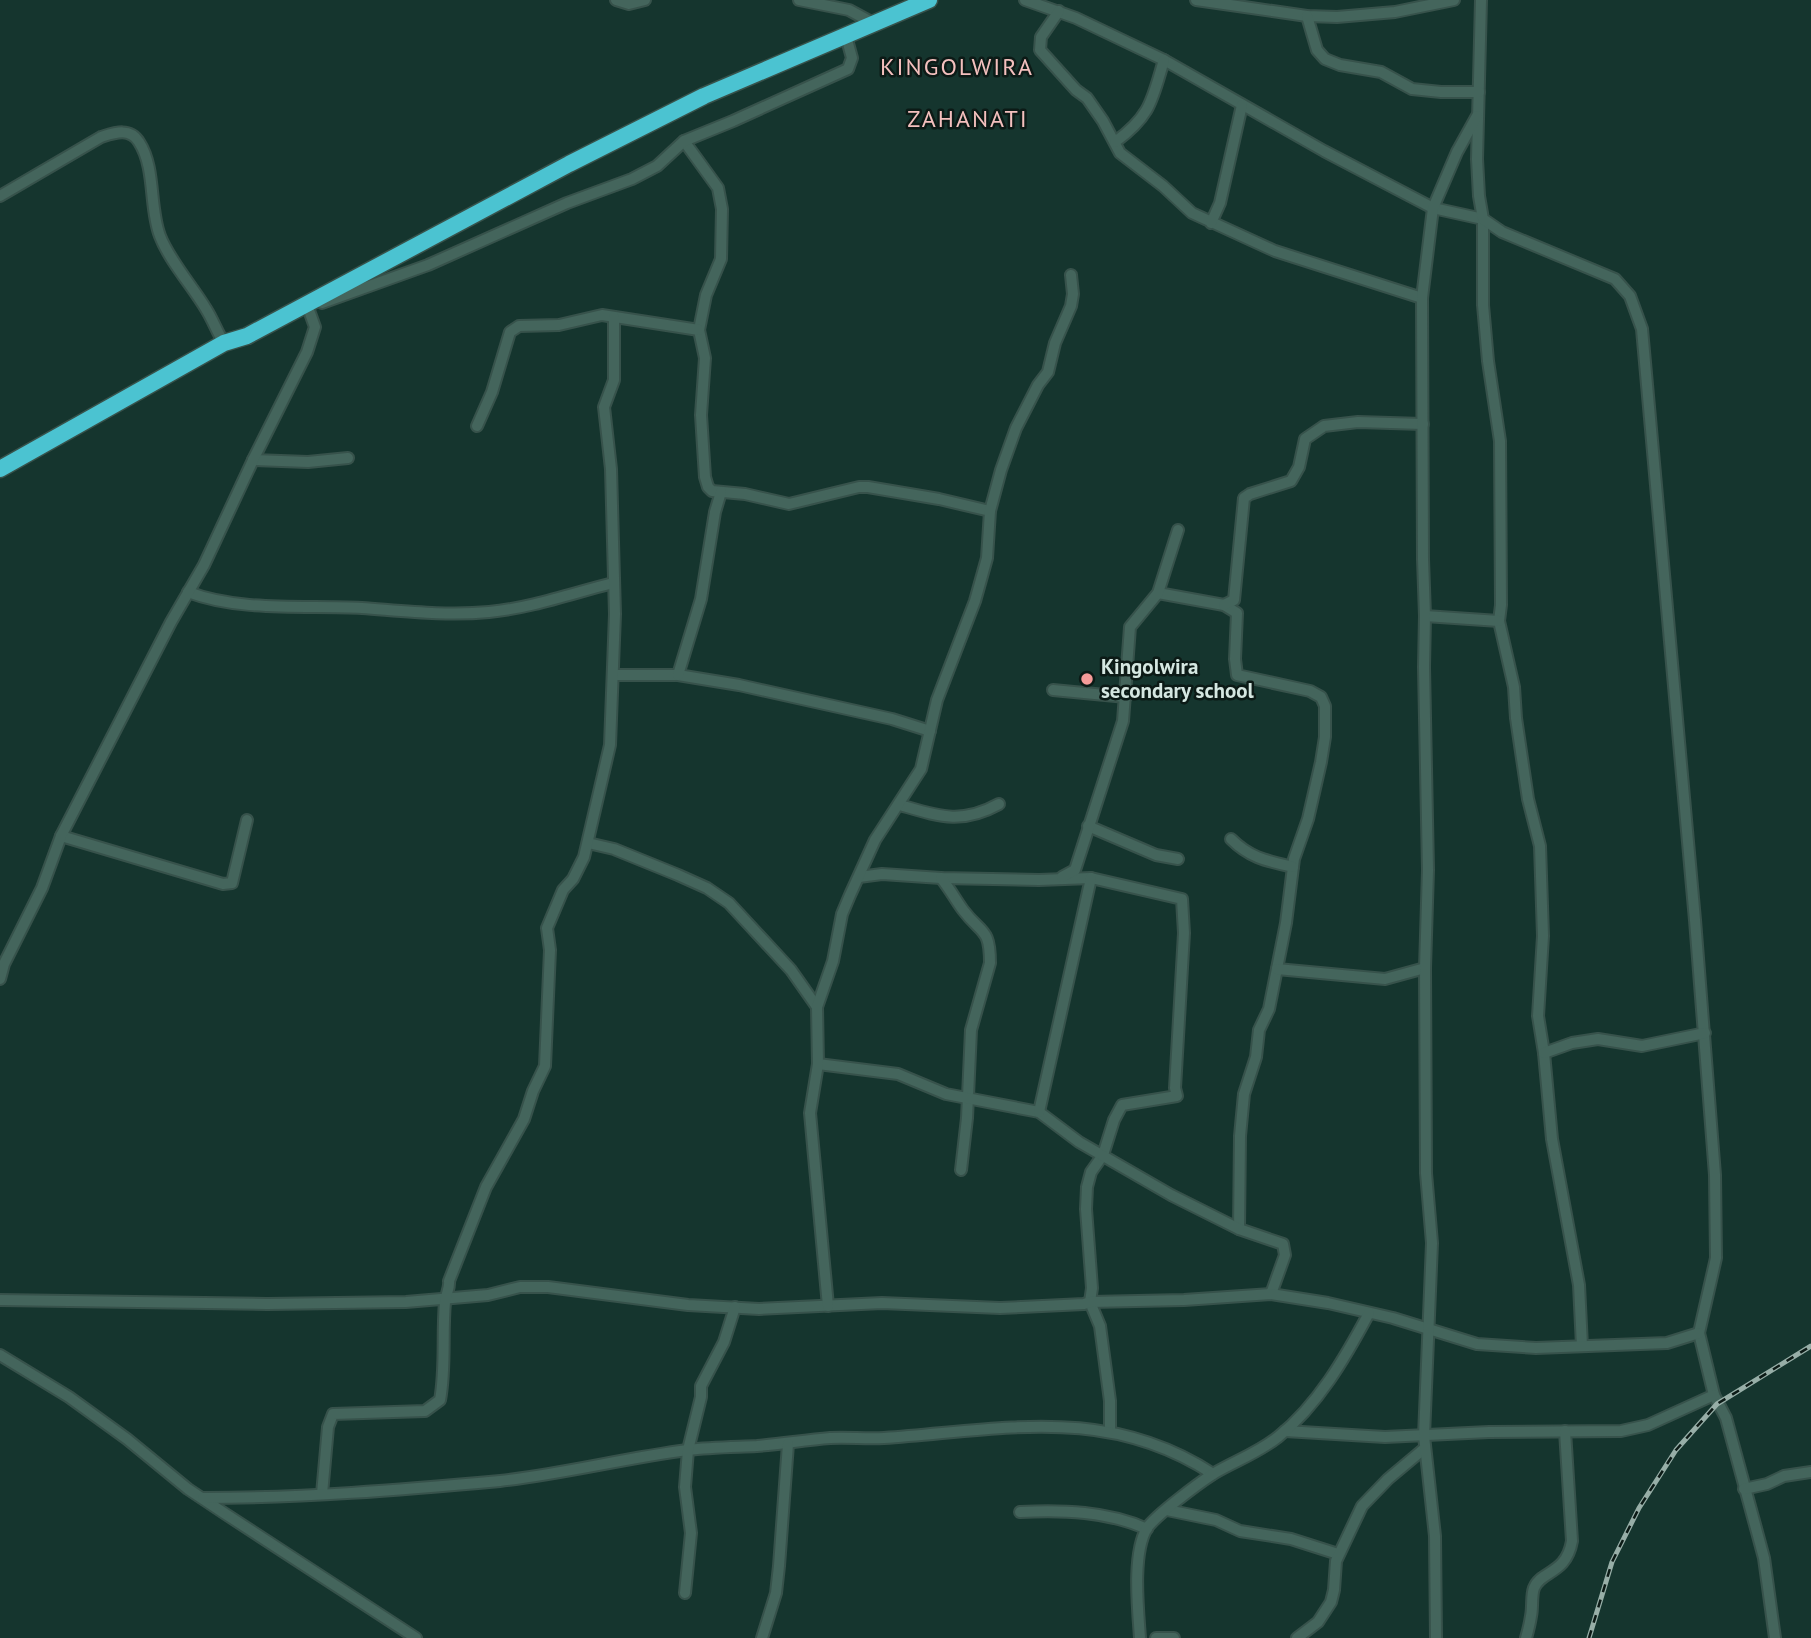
<svg xmlns="http://www.w3.org/2000/svg" width="1811" height="1638" viewBox="0 0 1811 1638" font-family="'PT Sans',sans-serif">
  <style>
    .lines { fill: none; stroke-linecap: round; stroke-linejoin: round }
    .minor-casing { stroke: #37524b; stroke-width: 14 }
    .highway-casing { stroke: #37524b; stroke-width: 19 }
    .minor { stroke: #44655c; stroke-width: 10 }
    .highway { stroke: #4bc3d1; stroke-width: 16 }
    .rail-casing { stroke: #97aea7; stroke-width: 5 }
    .rail { stroke: #0c1a16; stroke-width: 2.5; stroke-dasharray: 8; stroke-linecap: butt }
    .poi-dot { fill: #f59b99; stroke: #0c1a16; stroke-width: 2.5 }
    .labels { text-anchor: middle; stroke-width: 5; stroke-linejoin: round; paint-order: stroke }
    .poi-label { font-size: 21px; font-weight: bold; fill: #d5e7e1; stroke: #0c1a16; text-anchor: start }
    .quarter-label { font-size: 24px; letter-spacing: 2px; fill: #f4c0be; stroke: #0c1a16 }
  </style>
  <rect width="100%" height="100%" fill="#15352e"/>
  <g class="lines">
    <g class="minor-casing">
      <g id="minor">
        <path d="M616 0 629 4 645 0"/>
        <path d="M799 0 849 10 873 23"/>
        <path d="M1025 0 1076 18 1164 60 1324 151 1433 208 1483 219V305L1488 361 1500 441 1501 605 1499 621 1514 687 1516 718 1528 799 1540 846 1543 936 1538 1016 1544 1053 1552 1139 1579 1285 1582 1346"/>
        <path d="M1196 0 1307 16 1337 17 1395 12 1454 0"/>
        <path d="M1481 0 1477 159 1479 196 1483 219 1502 232 1615 279 1630 296 1642 329 1695 920 1715 1175 1716 1258 1699 1333 1714 1395 1726 1418 1757 1532 1764 1558 1775 1638"/>
        <path d="M1059 11 1041 37 1040 50 1076 90 1087 98 1103 121 1120 153 1163 186 1192 213 1275 251 1422 298"/>
        <path d="M1307 16 1317 50 1325 59 1340 65 1381 72 1412 89 1441 92H1479"/>
        <path d="M684 141 718 188 722 209 721 259 706 295 699 330 705 358 701 415 705 477 708 487 712 491 745 494 789 504 859 487H868L939 499 990 511"/>
        <path d="M1115 142C1151 116 1152 100 1164 60"/>
        <path d="M0 196 101 137C114 133 130 127 139 142 156 168 149 208 160 236 169 260 193 287 206 309 213 320 217 332 224 343"/>
        <path d="M1211 223 1220 203 1242 105"/>
        <path d="M322 303 428 265 567 203 632 179 657 166 684 141 733 121 848 69 852 58 846 36"/>
        <path d="M477 426 492 392 510 332 519 326 559 325 602 315 699 330"/>
        <path d="M253 460 308 462 348 458"/>
        <path d="M188 592C240 612 306 605 362 608 404 611 446 616 489 612 531 608 573 593 613 583"/>
        <path d="M1158 593 1224 605 1237 613 1235 659 1237 675 1310 691 1321 697 1325 706V737L1321 762 1308 819 1294 859 1286 923 1269 1009 1259 1030 1256 1057 1244 1094 1240 1136 1239 1229"/>
        <path d="M1224 605 1234 600 1244 498 1250 494 1291 481 1299 467 1305 439 1324 426 1358 422 1423 424"/>
        <path d="M1425 616 1499 621"/>
        <path d="M613 675H678L739 685 892 719 930 731"/>
        <path d="M678 675 701 599 715 512 721 492"/>
        <path d="M1053 690 1126 697"/>
        <path d="M900 805C938 816 961 825 999 804"/>
        <path d="M1088 826 1156 855 1178 859"/>
        <path d="M61 836 223 884 232 883 247 820"/>
        <path d="M1231 839C1250 858 1267 861 1293 867"/>
        <path d="M588 843 614 849 678 875 707 888 729 903 791 970 817 1007"/>
        <path d="M859 877 882 874 941 878 1039 880 1091 878 1182 899 1184 933 1175 1088 1177 1096 1122 1105 1114 1120 1103 1155 1091 1172 1087 1187 1086 1209 1092 1288 1090 1302 1100 1326 1110 1401V1432"/>
        <path d="M1062 877 1075 870 1123 721 1130 627 1158 593 1178 530"/>
        <path d="M941 878C950 889 955 899 963 910 981 934 990 927 990 963L971 1030 967 1118 961 1170"/>
        <path d="M1277 969 1385 979 1425 968"/>
        <path d="M0 979 4 964 42 888 61 836 171 622 204 565 253 460 307 352 315 327 306 302"/>
        <path d="M1544 1053 1572 1043 1598 1039 1642 1046 1705 1033"/>
        <path d="M818 1064 898 1074 946 1094 1039 1112 1079 1142 1171 1195 1239 1229 1283 1244 1285 1255 1271 1294"/>
        <path d="M1039 1112 1091 878"/>
        <path d="M0 1300 267 1304 406 1302 488 1295 520 1287H548L688 1305 759 1309 882 1303 1000 1308 1084 1304 1090 1302 1184 1300 1271 1294 1328 1303 1393 1318 1477 1344 1536 1348 1667 1343 1699 1333"/>
        <path d="M828 1306 810 1113 818 1064 817 1007 833 961 842 914 850 895 875 840 921 769 937 700 975 601 987 558 990 511 1001 470 1016 428 1038 385 1048 372 1055 343 1071 306 1073 294 1071 275"/>
        <path d="M0 1355 69 1397 127 1439 188 1489 224 1513 416 1638"/>
        <path d="M1285 1431 1385 1437 1489 1432 1621 1431 1648 1425 1714 1395"/>
        <path d="M1744 1489 1767 1484 1784 1476 1811 1472"/>
        <path d="M322 1494 328 1427 333 1414 425 1411 440 1400C446 1368 442 1335 445 1302 446 1294 450 1288 449 1281L486 1187 524 1119 533 1091 545 1066 550 950 547 928 563 890 573 879 584 857 610 745 615 614 611 469 604 407 614 380V317"/>
        <path d="M203 1498C302 1498 401 1490 500 1481 563 1474 625 1458 688 1450 710 1447 734 1447 757 1446 781 1444 806 1440 830 1438 848 1437 866 1439 884 1438 1002 1430 1106 1404 1213 1474"/>
        <path d="M1167 1510 1216 1520 1240 1531 1291 1539 1338 1554"/>
        <path d="M1020 1512C1062 1510 1108 1511 1147 1529"/>
        <path d="M685 1593 691 1533 685 1487 688 1450 701 1397V1386L724 1342 735 1307"/>
        <path d="M762 1638 776 1593 779 1566 788 1444"/>
        <path d="M1140 1638C1138 1609 1132 1553 1147 1528 1156 1515 1199 1483 1213 1474 1235 1461 1258 1453 1278 1437 1318 1405 1345 1358 1369 1313"/>
        <path d="M1156 1638H1174"/>
        <path d="M1297 1638 1318 1622 1331 1602 1334 1590 1336 1561 1362 1506 1388 1479 1425 1448"/>
        <path d="M1436 1638 1435 1536 1424 1436 1432 1243 1426 1173 1425 968 1428 870 1424 667 1425 616 1423 559 1422 298 1433 208 1457 152 1477 116"/>
        <path d="M1526 1638C1528 1631 1530 1623 1531 1616 1533 1607 1531 1596 1534 1588 1541 1570 1566 1575 1572 1541L1565 1431"/>
      </g>
    </g>
    <g class="highway-casing">
      <path id="highway" d="M0 469 224 343 247 336 569 164 704 96 929 0"/>
    </g>
    <use href="#minor" class="minor"/>
    <use href="#highway" class="highway"/>
    <g class="rail-casing">
      <path id="rail" d="M1589 1638 1612 1562 1639 1508 1676 1450 1717 1404 1811 1346"/>
    </g>
    <use href="#rail" class="rail"/>
  </g>
  <circle class="poi-dot" cx="1087" cy="679" r="7"/>
  <g class="labels">
    <g class="poi-label">
      <text x="1101" y="674">Kingolwira<tspan x="1101" dy="24">secondary school</tspan></text>
    </g>
    <g class="quarter-label">
      <text x="957" y="75">KINGOLWIRA</text>
      <text x="968" y="127">ZAHANATI</text>
    </g>
  </g>
</svg>
